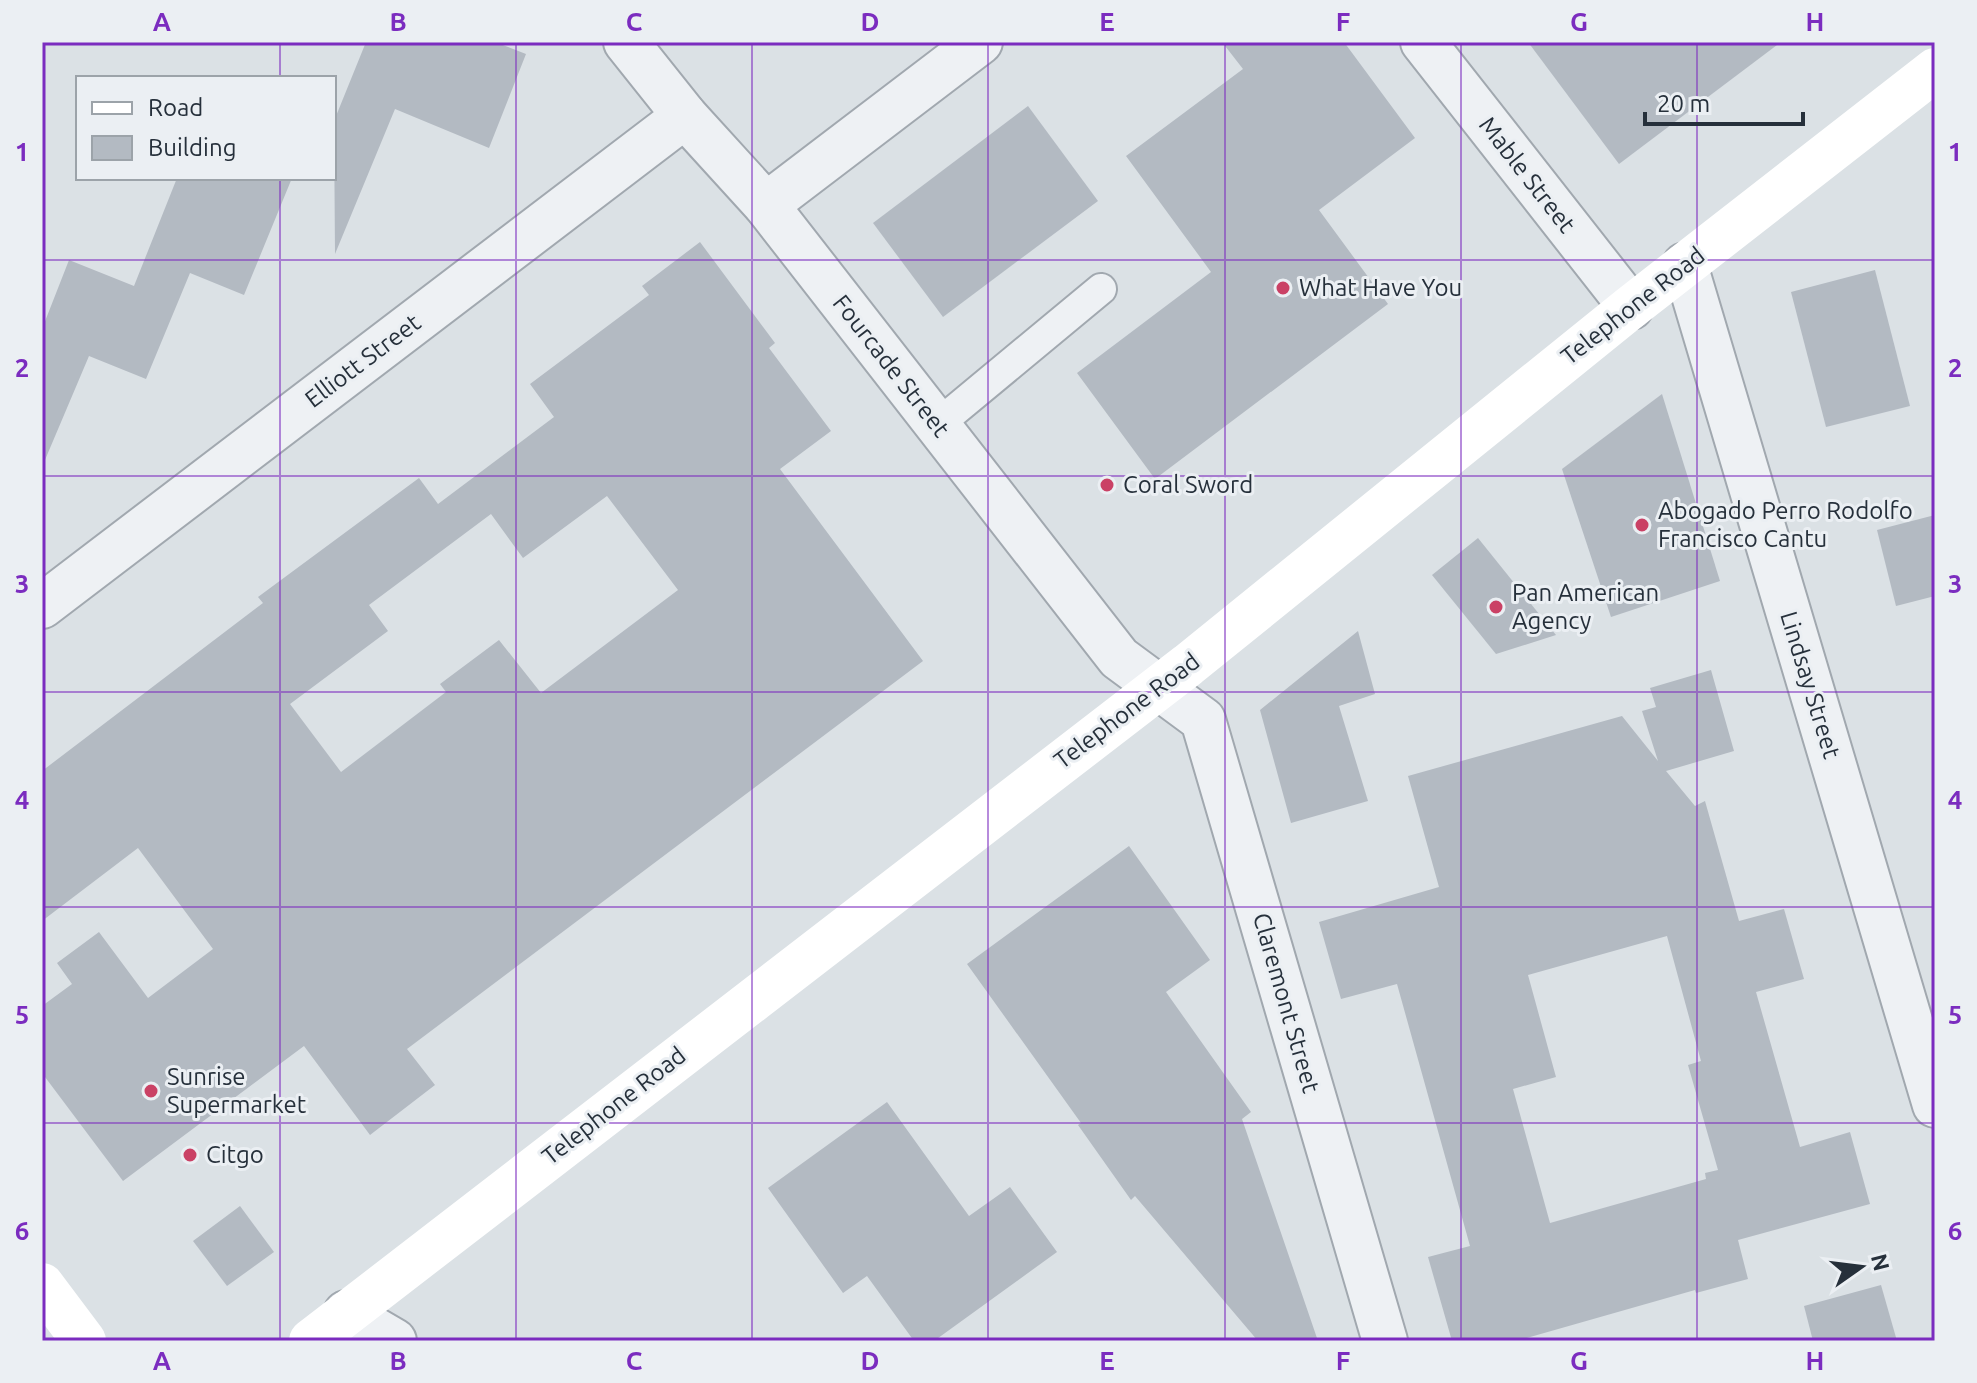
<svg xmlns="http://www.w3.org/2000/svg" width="1977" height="1383" viewBox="0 0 1977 1383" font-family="Ubuntu,sans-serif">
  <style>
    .building { fill: #b3bac2; fill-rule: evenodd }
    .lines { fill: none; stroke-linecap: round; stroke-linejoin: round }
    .lane-casing { stroke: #a1a8af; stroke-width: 34 }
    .street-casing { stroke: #a1a8af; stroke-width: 48 }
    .lane { stroke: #eef1f4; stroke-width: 30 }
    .street { stroke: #eef1f4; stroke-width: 44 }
    .secondary { stroke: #fff; stroke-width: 44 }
    .grid { fill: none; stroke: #7b2cbf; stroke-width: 2; stroke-opacity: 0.55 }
    .poi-dot { fill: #ca4165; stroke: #ebeff3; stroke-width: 3 }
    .labels { text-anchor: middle; stroke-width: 6; stroke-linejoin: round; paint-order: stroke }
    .street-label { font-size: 24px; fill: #26303b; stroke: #ebeff3 }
    .poi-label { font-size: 24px; fill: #26303b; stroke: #ebeff3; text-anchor: start }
    .neatline { fill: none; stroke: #7b2cbf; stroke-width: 3 }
    .grid-label { font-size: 26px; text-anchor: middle; font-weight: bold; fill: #7b2cbf }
  </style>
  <rect width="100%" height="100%" fill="#dbe1e5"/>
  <g class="building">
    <path d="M366 42H495L526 54 489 148 395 109 335 254 334 121Z"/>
    <path d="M1222 42H1344L1415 138 1319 210 1388 304 1155 479 1077 373 1211 272 1126 156 1243 69Z"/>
    <path d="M1528 42H1781L1619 164Z"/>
    <path d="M1028 106 1098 201 943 317 873 223Z"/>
    <path d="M177 178H292L244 295 190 273 146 379 89 356 42 467V329L69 260 134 286Z"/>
    <path d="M700 242 775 343 769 348 831 431 780 469 923 661 407 1049 435 1085 370 1135 304 1046 123 1181 42 1073V1006L72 984 57 963 99 932 148 998 213 949 138 848 42 921V771L263 603 258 597 419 478 438 504 554 417 530 384 649 295 642 286ZM607 496 678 590 541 693 499 640 440 684 446 692 341 772 290 704 388 631 369 605 491 514 523 558Z"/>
    <path d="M1875 270 1910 406 1826 427 1791 292Z"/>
    <path d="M1662 394 1720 581 1611 617 1562 469Z"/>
    <path d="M1935 515V596L1896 606 1877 530Z"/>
    <path d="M1478 538 1556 635 1496 654 1432 575Z"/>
    <path d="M1358 631 1375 694 1339 706 1368 801 1291 823 1260 710Z"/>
    <path d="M1711 670 1734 751 1666 771 1695 806 1705 801 1739 921 1784 909 1804 979 1756 992 1800 1147 1850 1132 1870 1204 1738 1240 1748 1279 1696 1293 1695 1290 1516 1341H1452L1428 1257 1470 1246 1397 984 1341 999 1319 922 1439 887 1408 776 1622 716 1658 761 1642 711 1656 707 1650 688ZM1667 936 1701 1061 1688 1065 1718 1170 1705 1173 1706 1179 1550 1223 1513 1089 1556 1077 1528 975Z"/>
    <path d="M1129 846 1210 960 1166 992 1251 1112 1242 1119 1318 1341H1258L1135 1196 1131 1200 1078 1125 1081 1123 967 964Z"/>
    <path d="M887 1102 969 1216 1010 1187 1057 1252 934 1341H914L867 1276 843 1293 768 1188Z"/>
    <path d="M240 1206 274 1252 227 1286 193 1241Z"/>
    <path d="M1881 1285 1897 1341H1813L1804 1306Z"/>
  </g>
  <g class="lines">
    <g class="lane-casing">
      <path id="lane" d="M937 425 1101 289"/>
    </g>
    <g class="street-casing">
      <g id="street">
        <path d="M626 42 685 116 766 205 1119 658 1203 720 1385 1341"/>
        <path d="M1423 42 1631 307"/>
        <path d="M766 205 980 42"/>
        <path d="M1685 265 1935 1105"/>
        <path d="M42 606 685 116"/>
        <path d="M346 1313 394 1341"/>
      </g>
    </g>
    <use href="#lane" class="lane"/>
    <use href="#street" class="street"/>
    <g class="secondary">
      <path d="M42 1285 84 1341"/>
      <path d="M311 1341 1188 665 1631 307 1935 70"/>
    </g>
  </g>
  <path class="grid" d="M280 42V78M516 42V1341M752 42V1341M988 42V1341M1225 42V1341M1461 42V1341M1697 42V1341M280 178V1341M42 260H1935M42 476H1935M42 692H1935M42 907H1935M42 1123H1935"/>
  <g class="poi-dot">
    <circle cx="1283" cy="288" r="8"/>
    <circle cx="1107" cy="485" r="8"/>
    <circle cx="1642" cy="525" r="8"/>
    <circle cx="1496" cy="607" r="8"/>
    <circle cx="151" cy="1091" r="8"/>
    <circle cx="190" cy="1155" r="8"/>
  </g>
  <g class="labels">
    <g class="street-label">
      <text transform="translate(1527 175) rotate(52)" y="8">Mable Street</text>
      <text transform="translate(1633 306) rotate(-38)" y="8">Telephone Road</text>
      <text transform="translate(363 361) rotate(-37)" y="8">Elliott Street</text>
      <text transform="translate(891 366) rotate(52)" y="8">Fourcade Street</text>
      <text transform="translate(1810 685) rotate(73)" y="8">Lindsay Street</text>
      <text transform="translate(1127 711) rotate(-37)" y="8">Telephone Road</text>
      <text transform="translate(1286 1003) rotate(74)" y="8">Claremont Street</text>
      <text transform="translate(614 1106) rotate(-38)" y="8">Telephone Road</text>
    </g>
    <g class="poi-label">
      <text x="1299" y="296">What Have You</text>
      <text x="1123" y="493">Coral Sword</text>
      <text x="1658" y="519">Abogado Perro Rodolfo<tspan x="1658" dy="28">Francisco Cantu</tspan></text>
      <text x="1512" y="601">Pan American<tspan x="1512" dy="28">Agency</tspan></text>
      <text x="167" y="1085">Sunrise<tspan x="167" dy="28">Supermarket</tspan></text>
      <text x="206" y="1163">Citgo</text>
    </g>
  </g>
  <rect width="1977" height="1383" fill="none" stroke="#ebeff3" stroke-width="88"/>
  <rect x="76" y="76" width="260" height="104" fill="#ebeff3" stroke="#9ca3a9" stroke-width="2"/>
  <rect x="92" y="102" width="40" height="12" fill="#ffffff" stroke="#9ca3a9" stroke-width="2"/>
  <text x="148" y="116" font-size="24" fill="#26303b">Road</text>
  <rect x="92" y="136" width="40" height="24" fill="#b3bac2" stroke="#9ca3a9" stroke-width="2"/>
  <text x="148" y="156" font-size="24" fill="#26303b">Building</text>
  <g transform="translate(1861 1267) rotate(76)" stroke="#ebeff3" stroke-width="6" paint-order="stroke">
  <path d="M0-6L14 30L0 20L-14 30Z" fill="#26303b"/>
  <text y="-12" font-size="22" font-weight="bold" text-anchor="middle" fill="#26303b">N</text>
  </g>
  <path d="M1645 112v12h158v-12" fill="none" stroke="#26303b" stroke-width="4"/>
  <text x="1657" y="112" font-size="24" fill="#26303b" stroke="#ebeff3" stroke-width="6" paint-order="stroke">20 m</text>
  <rect x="44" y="44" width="1889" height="1295" class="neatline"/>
  <g class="grid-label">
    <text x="162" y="31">A</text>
    <text x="398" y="31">B</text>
    <text x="634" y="31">C</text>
    <text x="870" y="31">D</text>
    <text x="1107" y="31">E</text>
    <text x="1343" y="31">F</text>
    <text x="1579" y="31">G</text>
    <text x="1815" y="31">H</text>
    <text x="22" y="161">1</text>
    <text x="1955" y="161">1</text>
    <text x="22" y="377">2</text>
    <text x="1955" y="377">2</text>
    <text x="22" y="593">3</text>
    <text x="1955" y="593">3</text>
    <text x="22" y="809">4</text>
    <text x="1955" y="809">4</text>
    <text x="22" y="1024">5</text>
    <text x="1955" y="1024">5</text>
    <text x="22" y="1240">6</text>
    <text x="1955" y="1240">6</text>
    <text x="162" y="1370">A</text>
    <text x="398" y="1370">B</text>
    <text x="634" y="1370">C</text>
    <text x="870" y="1370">D</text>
    <text x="1107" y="1370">E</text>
    <text x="1343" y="1370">F</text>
    <text x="1579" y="1370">G</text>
    <text x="1815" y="1370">H</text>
  </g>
</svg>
